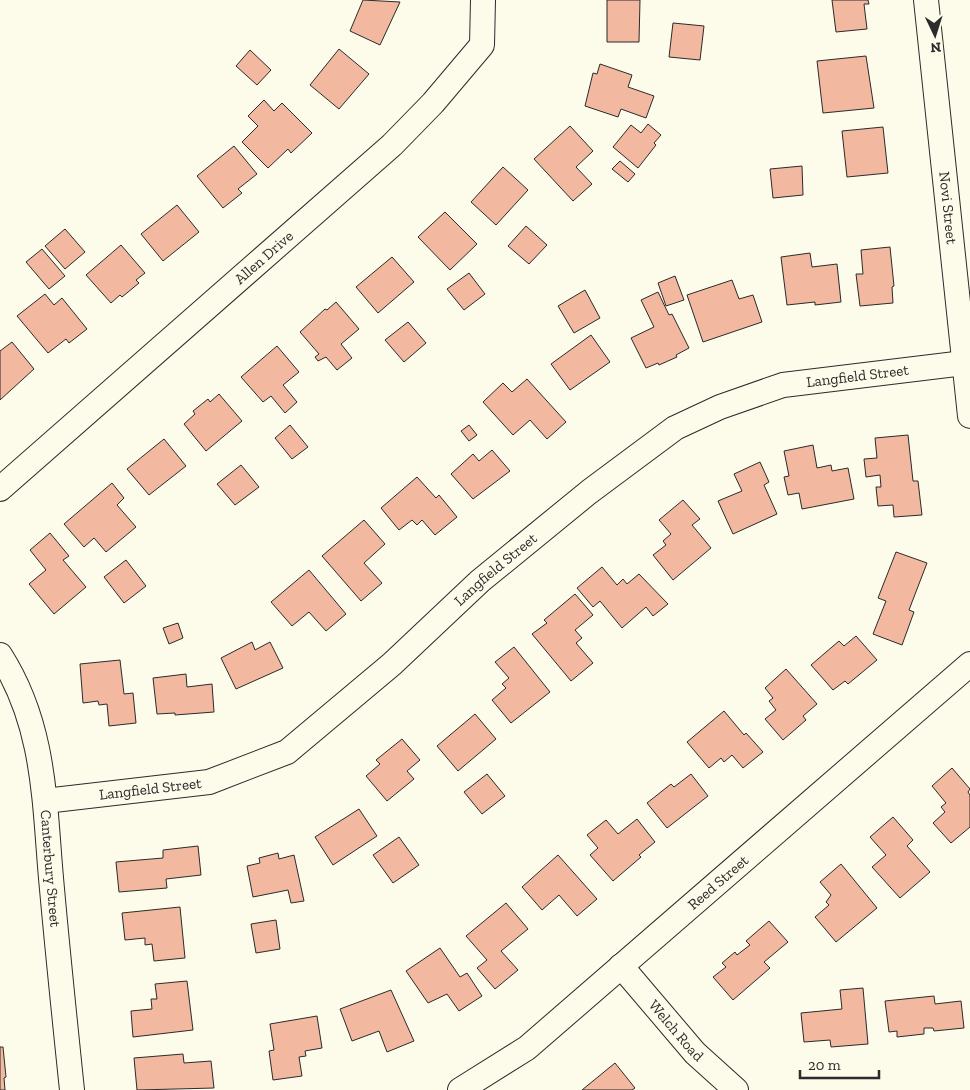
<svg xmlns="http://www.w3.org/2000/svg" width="970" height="1090" viewBox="0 0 970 1090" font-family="'Zilla Slab',serif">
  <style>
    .building { fill: #f2b8a0; stroke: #2b2b2b }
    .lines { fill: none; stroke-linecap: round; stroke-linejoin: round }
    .minor-casing { stroke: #2b2b2b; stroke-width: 26 }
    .minor { stroke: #fdfbea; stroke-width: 24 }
    .labels { text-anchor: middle; stroke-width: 4; stroke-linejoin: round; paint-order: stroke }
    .street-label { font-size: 15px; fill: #2b2b2b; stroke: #fdfbea }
  </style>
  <rect width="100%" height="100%" fill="#fdfbea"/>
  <g class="building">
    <path d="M363 0 400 2 380 45 350 31Z"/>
    <path d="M607 0H640L639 42H607Z"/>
    <path d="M832 0H868L869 4H864L867 29 836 32Z"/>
    <path d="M673 23 704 26 700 60 669 57Z"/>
    <path d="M339 49 369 74 339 109 310 85Z"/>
    <path d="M250 50 271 70 257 85 236 66Z"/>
    <path d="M866 56 874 108 823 113 817 61Z"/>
    <path d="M600 64 632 75 628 87 654 96 646 118 621 109 618 117 585 106 593 73 597 74Z"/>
    <path d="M264 100 274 111 282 103 312 133 291 153 288 149 268 168 242 142 258 126 248 116Z"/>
    <path d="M648 124 661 135 654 143 656 145 638 168 613 147 631 125 641 133Z"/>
    <path d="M570 126 593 151 576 167 592 184 573 201 534 159Z"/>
    <path d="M883 127 888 173 847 177 842 131Z"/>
    <path d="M234 146 257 174 238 189 242 193 223 208 197 176Z"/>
    <path d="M620 161 635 174 628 182 612 169Z"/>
    <path d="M802 166 803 195 773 198 770 169Z"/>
    <path d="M503 167 528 190 496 225 471 202Z"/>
    <path d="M177 205 199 232 163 261 141 234Z"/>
    <path d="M445 212 477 244 450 270 418 237Z"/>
    <path d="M526 226 547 245 529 264 508 246Z"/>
    <path d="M65 229 85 252 65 269 45 246Z"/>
    <path d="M121 245 145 273 136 280 139 283 122 297 120 295 111 303 86 275Z"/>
    <path d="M890 247 894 286 892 287 893 303 860 306 856 274H863L861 250Z"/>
    <path d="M42 249 65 276 49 289 26 262Z"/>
    <path d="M810 253 812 267 837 264 841 302 815 305V302L787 305 781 257Z"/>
    <path d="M392 257 414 282 378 313 356 287Z"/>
    <path d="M469 273 485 294 464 310 447 289Z"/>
    <path d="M675 276 684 300 666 306 658 283Z"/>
    <path d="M732 280 739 299 753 295 762 322 703 342 687 295Z"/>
    <path d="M585 290 600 318 574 333 558 306Z"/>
    <path d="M658 292 669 315 672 314 689 348 676 355 677 357 659 365 658 363 646 368 631 338 654 327 641 300Z"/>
    <path d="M45 294 54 305 62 298 87 329 69 343 66 339 48 353 17 316Z"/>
    <path d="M336 302 359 329 341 344 352 358 337 370 326 357 318 361 315 357 319 354 300 332 325 309 327 310Z"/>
    <path d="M408 322 426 343 404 362 385 340Z"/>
    <path d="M591 335 610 362 570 390 551 364Z"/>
    <path d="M12 342 34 369 0 400V351Z"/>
    <path d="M277 346 299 372 283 385 297 402 285 413 271 396 263 402 241 377Z"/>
    <path d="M527 379 566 422 547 439 530 420 513 435 483 402 503 383 512 392Z"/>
    <path d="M219 394 242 421 206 451 184 424 195 414 193 411 208 399 210 402Z"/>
    <path d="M290 425 308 447 292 459 275 438Z"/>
    <path d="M469 425 477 435 469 441 461 431Z"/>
    <path d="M908 435 913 481H918L922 515 894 517 893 505 878 506 876 487H881L880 475 866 477 864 459 877 458 875 438Z"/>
    <path d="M164 439 186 466 149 495 127 469Z"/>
    <path d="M813 445 817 468 831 465 832 471 848 468 854 499 802 509 799 493 788 495 784 477 789 476 784 451Z"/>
    <path d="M492 450 510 471 473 499 451 474 473 454 479 461Z"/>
    <path d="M760 462 769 482 764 485 777 514 733 534 718 501 742 491 734 474Z"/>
    <path d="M241 465 259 487 235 505 217 484Z"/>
    <path d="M417 477 436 498 439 495 457 517 435 535 422 520 417 525 412 520 399 530 381 508Z"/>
    <path d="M112 483 124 498 117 505 136 527 106 552 94 538 84 547 64 524Z"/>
    <path d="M683 500 700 519 692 525 711 548 673 580 653 555 666 545 663 541 671 534 659 520Z"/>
    <path d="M364 520 385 544 364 563 382 583 361 601 322 556Z"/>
    <path d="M50 533 69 556 63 560 86 587 54 614 29 584 46 570 30 550Z"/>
    <path d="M896 552 927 563 909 610 914 612 902 645 873 634 886 601 878 598Z"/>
    <path d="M126 560 146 586 124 603 104 577Z"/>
    <path d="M602 567 617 585 623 579 627 584 639 574 668 604 653 616 646 607 622 628 600 601 593 607 577 588Z"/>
    <path d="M309 570 346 614 326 631 309 612 292 626 271 602Z"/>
    <path d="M575 594 593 615 575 630 582 638 576 643 593 663 571 681 532 634 547 623 544 620Z"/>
    <path d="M178 623 183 638 169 644 163 628Z"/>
    <path d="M856 636 877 660 848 684 845 681 833 690 811 665 839 641 844 646Z"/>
    <path d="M252 642 255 650 270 642 283 668 236 689 221 658Z"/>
    <path d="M514 647 550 692 511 723 492 700 506 688 502 684 509 678 495 662Z"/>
    <path d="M120 660 124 694 133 693 136 723 109 726 107 704 99 705 98 701 83 703 80 664Z"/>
    <path d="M786 669 817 704 803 716 806 720 783 740 765 719 776 710 769 701 773 698 765 688Z"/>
    <path d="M186 674 187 687 212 684 214 712 175 715V713L157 714 153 678Z"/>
    <path d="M724 711 744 735 746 733 763 752 743 768 732 755 724 762 721 758 709 768 687 742Z"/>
    <path d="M475 714 496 739 458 771 437 746Z"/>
    <path d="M402 739 420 760 407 771 414 779 387 801 366 776 380 764 376 760Z"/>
    <path d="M952 768 970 789 968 792 970 795V827L951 843 933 823 945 812 941 807 946 803 932 786Z"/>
    <path d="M487 774 505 796 482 814 464 792Z"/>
    <path d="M691 774 708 796 667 828 647 803 671 784 674 787Z"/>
    <path d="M359 809 377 836 333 865 315 837Z"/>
    <path d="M893 817 913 840 907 846 930 872 900 898 872 867 886 855 870 837Z"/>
    <path d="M637 819 655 842 639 855 641 857 613 881 590 855 598 848 587 835 606 820 618 834Z"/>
    <path d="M399 837 419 865 393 883 373 855Z"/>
    <path d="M198 846 201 875 166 879 167 888 119 892 116 862 163 858V850Z"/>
    <path d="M278 853 279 859 294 855 304 901 291 903 288 890 253 897 247 866 260 863 259 858Z"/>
    <path d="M558 855 597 899 577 916 559 895 542 910 522 887Z"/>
    <path d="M841 864 877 908 836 942 815 917 829 905 826 902 831 895 820 882Z"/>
    <path d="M506 903 528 929 501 951 518 970 495 989 477 968 487 960 466 936Z"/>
    <path d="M180 907 185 958 154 961 152 944 145 945V938L125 940 122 913Z"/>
    <path d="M276 920 280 949 256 953 251 924Z"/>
    <path d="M769 921 788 942 764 962 770 968 733 1000 713 977 726 967 722 963 735 952 737 955 750 945 746 941Z"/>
    <path d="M440 948 460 977 467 973 482 996 459 1011 447 994 428 1003 406 971Z"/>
    <path d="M187 981 193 1030 133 1037 131 1011 152 1009 151 999H157L155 984Z"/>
    <path d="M863 988 868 1044 831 1047 830 1040 804 1042 801 1013 842 1009 840 990Z"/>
    <path d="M391 990 414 1041 387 1052 379 1031 352 1041 340 1009Z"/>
    <path d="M934 996 935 1004 961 1001 964 1028 934 1031 933 1028H924V1034L897 1037V1031L889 1032 885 1001Z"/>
    <path d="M317 1016 322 1048 305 1051 306 1056 299 1057 302 1076 273 1080 269 1051 274 1050 270 1024Z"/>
    <path d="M0 1047H3L6 1077 4 1078 5 1090H0Z"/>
    <path d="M183 1054 184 1063 211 1061 214 1088 137 1090 134 1058Z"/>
    <path d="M615 1063 635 1088 632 1090H582Z"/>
  </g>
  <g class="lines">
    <g class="minor-casing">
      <g id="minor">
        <path id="s1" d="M926 0 970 416"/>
        <path id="s2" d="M0 489 392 145 433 103 482 45 483 0"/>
        <path id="s3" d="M0 655C47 728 44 807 52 889 58 956 65 1023 72 1090"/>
        <path id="s4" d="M45 801 209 782 287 752 392 664 480 581 589 492 675 428 720 407 783 385 964 363"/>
        <path id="s5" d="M621 966 695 1053 736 1090"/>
        <path id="s6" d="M460 1090 527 1048 970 664"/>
      </g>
    </g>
    <use href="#minor" class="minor"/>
  </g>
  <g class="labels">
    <g class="street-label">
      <text dy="5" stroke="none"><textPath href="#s1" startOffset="209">Novi Street</textPath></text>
      <text dy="5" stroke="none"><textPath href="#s2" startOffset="351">Allen Drive</textPath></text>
      <text dy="5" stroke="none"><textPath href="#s4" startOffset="946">Langfield Street</textPath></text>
      <text dy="5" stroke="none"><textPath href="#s4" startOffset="526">Langfield Street</textPath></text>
      <text dy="5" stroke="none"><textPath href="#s4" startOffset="106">Langfield Street</textPath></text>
      <text dy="5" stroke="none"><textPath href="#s3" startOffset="222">Canterbury Street</textPath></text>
      <text dy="5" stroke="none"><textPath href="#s6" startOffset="332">Reed Street</textPath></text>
      <text dy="5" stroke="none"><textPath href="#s5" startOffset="85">Welch Road</textPath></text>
    </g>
  </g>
  <g transform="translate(935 35) rotate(176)" stroke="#fdfbea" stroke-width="4" paint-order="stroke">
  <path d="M0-4L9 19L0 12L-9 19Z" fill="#2b2b2b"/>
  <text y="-8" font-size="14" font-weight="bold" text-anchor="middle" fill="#2b2b2b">N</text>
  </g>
  <path d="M800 1070v8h79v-8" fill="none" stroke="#2b2b2b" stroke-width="2.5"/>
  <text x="808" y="1070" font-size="15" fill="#2b2b2b" stroke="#fdfbea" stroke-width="4" paint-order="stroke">20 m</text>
</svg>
